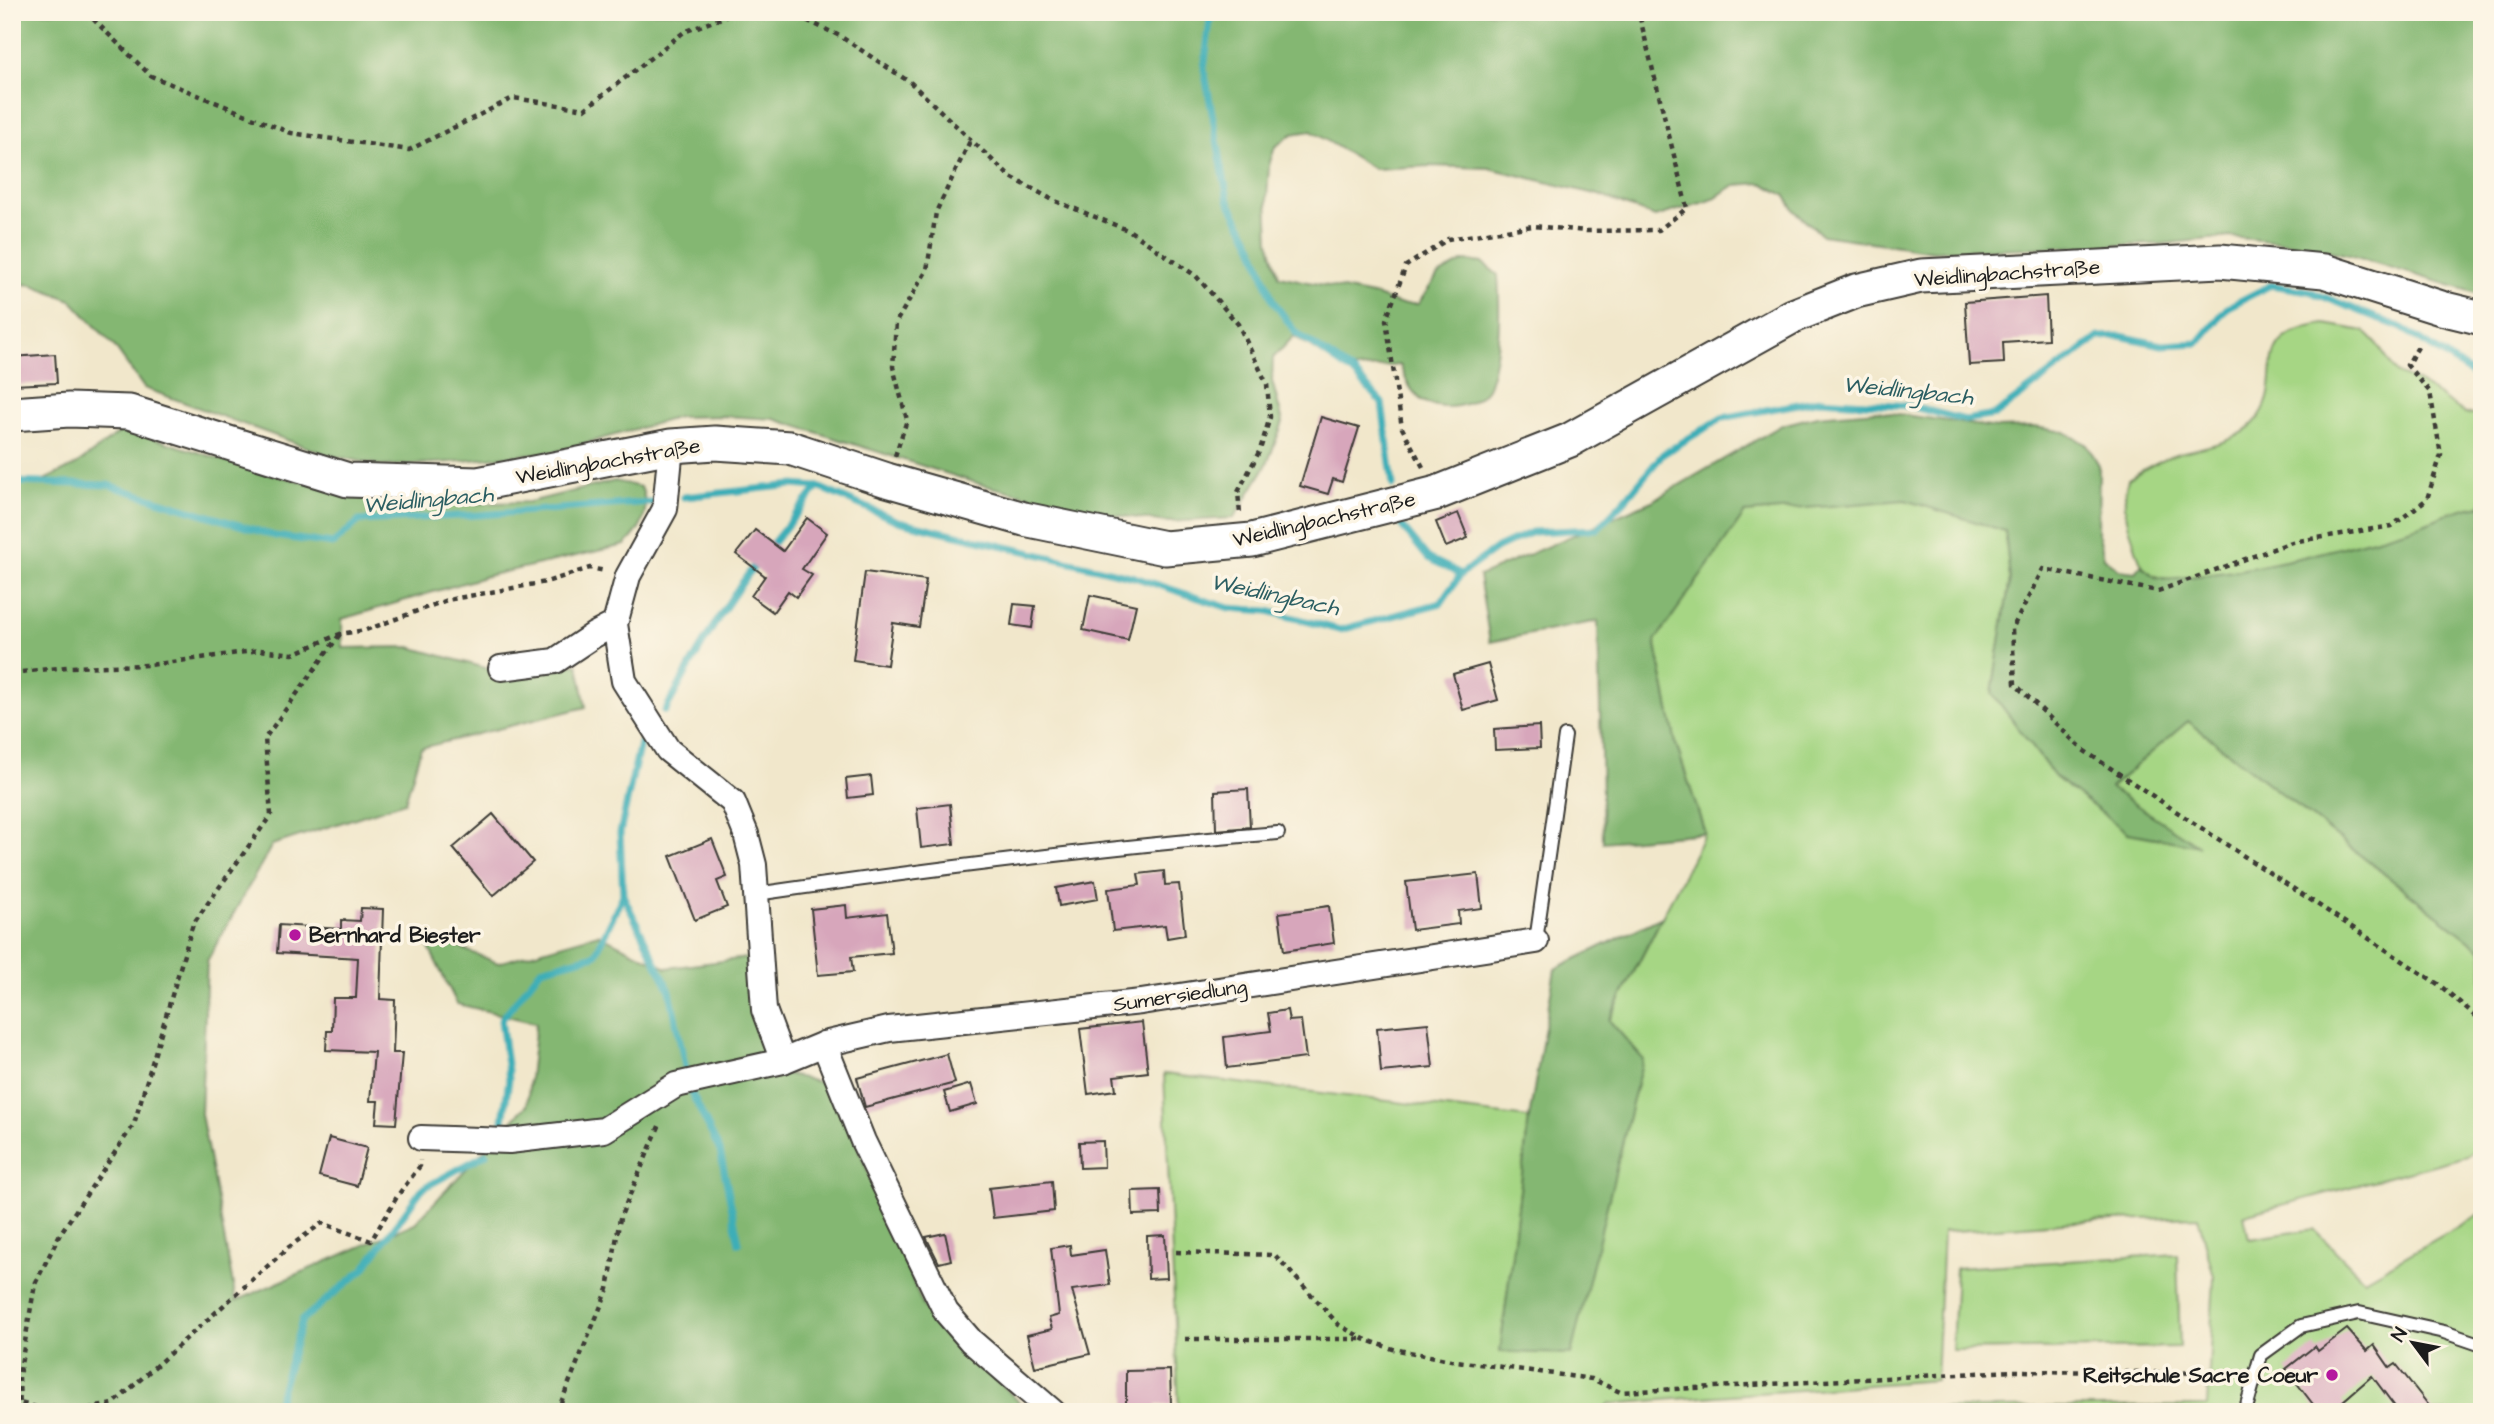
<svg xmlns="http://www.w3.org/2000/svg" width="2494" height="1424" viewBox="0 0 2494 1424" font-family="'Architects Daughter',sans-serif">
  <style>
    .green { fill: #a6d684; stroke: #617950; stroke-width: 2 }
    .forest { fill: #84b772; stroke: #506a47; stroke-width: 2 }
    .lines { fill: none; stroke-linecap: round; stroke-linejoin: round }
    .stream { stroke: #3daeb7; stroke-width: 7 }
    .building { fill: #d7a6bb }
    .service-casing { stroke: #3c3a36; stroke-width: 16 }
    .minor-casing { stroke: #3c3a36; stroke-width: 28 }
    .secondary-casing { stroke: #3c3a36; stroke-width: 37 }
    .path { stroke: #3c3a36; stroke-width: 4.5; stroke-dasharray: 5 5; stroke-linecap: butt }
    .service { stroke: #fff; stroke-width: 12 }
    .minor { stroke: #fff; stroke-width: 24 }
    .secondary { stroke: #fff; stroke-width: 33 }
    .poi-dot { fill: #b5179e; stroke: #fcf5e5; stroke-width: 2.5 }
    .labels { text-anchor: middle; stroke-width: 7; stroke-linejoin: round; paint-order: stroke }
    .street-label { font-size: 21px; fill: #1c1c1c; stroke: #fcf5e5 }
    .poi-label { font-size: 21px; font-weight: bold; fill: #1c1c1c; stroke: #fcf5e5; text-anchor: start }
    .water-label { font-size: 23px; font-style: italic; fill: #2b5e62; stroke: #fcf5e5 }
  </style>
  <rect width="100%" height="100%" fill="#fcf5e5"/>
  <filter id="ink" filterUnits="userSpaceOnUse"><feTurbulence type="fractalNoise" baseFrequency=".0143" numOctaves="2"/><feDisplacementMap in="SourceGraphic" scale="14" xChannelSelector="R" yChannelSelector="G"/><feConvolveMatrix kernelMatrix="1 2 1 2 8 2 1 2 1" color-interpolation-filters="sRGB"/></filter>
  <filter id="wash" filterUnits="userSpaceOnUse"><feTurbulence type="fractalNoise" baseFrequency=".00686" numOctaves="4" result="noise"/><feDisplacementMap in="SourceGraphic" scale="28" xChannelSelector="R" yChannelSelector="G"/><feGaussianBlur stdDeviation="1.57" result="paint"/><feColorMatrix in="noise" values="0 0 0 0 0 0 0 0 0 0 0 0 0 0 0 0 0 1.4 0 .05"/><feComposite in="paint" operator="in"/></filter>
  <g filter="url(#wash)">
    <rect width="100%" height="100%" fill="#f1e7cb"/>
    <g class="green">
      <path d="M2325 324 2364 331 2376 343 2397 373 2416 381 2465 413 2482 417V505C2457 508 2439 519 2416 527 2382 540 2181 590 2155 576 2139 569 2137 551 2132 536 2125 516 2122 499 2128 479 2144 469 2159 460 2176 454 2203 446 2236 444 2255 422 2291 382 2242 336 2325 324Z"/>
      <path d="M1905 499 2005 531 2010 579 1992 693 2055 777 2128 832 2197 845 2110 788 2188 721 2482 950V1146L2467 1156 2244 1215 2249 1239 2314 1229 2364 1280 2482 1213V1412H1787V1410L2207 1406 2214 1277 2198 1217 2088 1221 1943 1232 1936 1380 1608 1404 1603 1412H1179L1164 1074 1529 1118 1500 1352 1609 1021 1705 833 1676 744 1655 640 1745 512Z"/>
      <path d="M2177 1254 2180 1347 1952 1350 1956 1268Z"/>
    </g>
    <g class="forest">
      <path d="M12 12H2482V295L2349 255 2289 243 2230 237 2161 244 1933 251 1822 235 1795 211 1785 195 1762 183 1735 185 1711 200 1655 217 1599 195 1489 168 1430 166 1374 169 1311 131 1292 134 1275 147 1269 165 1267 198 1269 241 1279 276 1377 296 1399 304H1418L1438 275 1464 261 1483 263 1498 275C1500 309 1501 350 1489 384 1481 408 1437 414 1419 398 1409 389 1405 377 1400 365L1347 370 1294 336 1273 358 1272 381 1283 422 1267 464 1234 518 1167 522 1108 514 983 485 774 419 725 416 679 417 558 451 452 462 385 466 328 455 144 388 114 346 71 300 33 285 12 283Z"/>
      <path d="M1876 411 1997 428 2034 427 2065 432 2087 445 2099 465 2098 531 2104 557 2119 570 2135 572 2141 565 2155 577 2167 579C2249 573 2327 552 2405 530 2432 523 2454 508 2482 505V950L2188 721 2110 788 2199 846 2128 833 2055 777 1992 693 2010 579 2005 531 1905 500 1745 513 1655 641 1676 744 1705 833 1603 842 1598 621 1490 642 1479 576 1652 501 1782 425 1817 416Z"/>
      <path d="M124 429 255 470 380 501 451 504 529 502 615 481 641 487C651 511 643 528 625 545L487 576 342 619 343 648 410 647 496 671 578 664 586 707 421 748 405 802 272 845 207 961 201 1114 236 1301 415 1223 527 1105 536 1023 457 1004 421 932 498 963 598 934 667 968 754 957 772 1070 833 1086 923 1306 1029 1412H12V484L38 483 76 465Z"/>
      <path d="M1662 917 1609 1020 1643 1059 1571 1354 1500 1352 1529 1118 1555 969Z"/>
    </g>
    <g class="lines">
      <g class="stream">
        <path d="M1211 12 1204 69 1228 200 1253 246 1273 301 1296 333 1354 373 1382 403 1393 485"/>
        <path d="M12 482 108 485 275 536 333 544 359 521 479 515 652 502"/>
        <path d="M684 497 792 485 818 487 898 521 1134 577 1229 608 1268 611 1340 630 1441 603 1461 574 1497 548 1532 532 1597 529 1625 500 1663 454 1722 418 1820 400 1910 406 1965 420 1995 415 2099 337 2120 336 2162 345 2198 343 2228 307 2271 285 2309 291 2402 328 2482 380"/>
        <path d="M1401 525 1428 558 1461 574"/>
        <path d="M769 548 818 487"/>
        <path d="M665 711C694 659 722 607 759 560"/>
        <path d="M623 895 670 991 685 1066"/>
        <path d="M691 1092 720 1151 739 1243"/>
        <path d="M502 1128 509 1079 501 1020 541 969 595 955 623 895 620 833 640 743"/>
        <path d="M226 1412 230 1409 276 1408"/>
        <path d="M275 1412 302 1320 364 1269 422 1189 486 1154"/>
      </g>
    </g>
    <g id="blocks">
      <g class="building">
        <path d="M2046 296 2048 339 2003 342 2004 363 1969 365 1965 302Z"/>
        <path d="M55 354 57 383 12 385V357Z"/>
        <path d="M1321 417 1359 428 1342 482 1333 479 1328 494 1300 486Z"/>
        <path d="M1458 513 1468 538 1446 547 1436 522Z"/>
        <path d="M807 518 827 533 802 569 812 575 796 597 788 591 773 612 751 596 765 576 736 554 755 530 783 551Z"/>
        <path d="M865 572 926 580 919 627 893 623 887 665 853 660Z"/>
        <path d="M1090 595 1136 605 1128 640 1083 630Z"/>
        <path d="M1014 604 1035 606 1032 628 1011 625Z"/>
        <path d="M1488 664 1498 700 1463 710 1453 674Z"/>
        <path d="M1539 726 1540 748 1495 750 1494 729Z"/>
        <path d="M871 776 873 795 848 798 846 779Z"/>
        <path d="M1248 789 1250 827 1216 830 1215 791Z"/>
        <path d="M950 804 954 844 921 848 917 808Z"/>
        <path d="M493 814 533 862 493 896 453 848Z"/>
        <path d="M712 839 727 877 717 881 727 907 695 920 670 856Z"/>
        <path d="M1164 871 1165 885 1179 884 1185 935 1167 938 1165 925 1113 931 1108 889 1140 885 1138 874Z"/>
        <path d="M1478 874 1482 908 1458 911 1459 924 1412 930 1406 882Z"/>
        <path d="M1095 881 1098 899 1059 906 1056 888Z"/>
        <path d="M846 905 847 918 887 913 892 953 851 957 853 972 818 975 811 909Z"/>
        <path d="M1329 906 1334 943 1284 951 1279 913Z"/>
        <path d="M361 908 383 909 380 999 395 1000 393 1053H402L396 1124 376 1123 378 1101H370L374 1052 326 1050 327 1031H332L333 998H356L358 958 277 953 279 925 341 929V920L360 921Z"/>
        <path d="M1287 1010 1289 1021 1301 1020 1306 1058 1227 1068 1224 1037 1271 1031 1268 1013Z"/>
        <path d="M1142 1022 1148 1072 1114 1076 1116 1090 1088 1094 1080 1029Z"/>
        <path d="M1428 1023 1433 1067 1381 1072 1377 1028Z"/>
        <path d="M947 1054 955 1083 865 1107 857 1078Z"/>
        <path d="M971 1084 977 1104 950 1112 944 1092Z"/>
        <path d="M329 1138 367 1148 357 1186 319 1176Z"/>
        <path d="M1103 1141 1104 1167 1080 1168 1079 1142Z"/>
        <path d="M1052 1181 1054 1211 993 1218 989 1188Z"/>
        <path d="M1160 1190 1161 1214 1133 1215 1132 1191Z"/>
        <path d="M945 1233 951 1260 939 1263 926 1237Z"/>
        <path d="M1165 1235 1167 1278 1148 1279 1147 1236Z"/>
        <path d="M1070 1245 1071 1255 1105 1250 1110 1285 1072 1290 1090 1354 1035 1367 1027 1335 1052 1329 1049 1318 1059 1315 1051 1248Z"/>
        <path d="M2347 1329 2367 1351 2374 1345 2390 1368 2396 1364 2434 1412H2399L2372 1376 2342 1402 2350 1412H2319L2286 1369 2315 1346 2318 1351Z"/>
        <path d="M1170 1370 1171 1405H1156V1412H1137V1409H1126V1371Z"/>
      </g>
    </g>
  </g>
  <g filter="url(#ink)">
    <use href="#blocks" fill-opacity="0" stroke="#3c3a36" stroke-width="2"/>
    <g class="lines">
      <g class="service-casing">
        <g id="service">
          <path d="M756 894C930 869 1103 847 1278 833"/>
          <path d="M1536 941 1565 736"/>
          <path d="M2245 1412 2261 1355 2301 1326 2359 1313 2444 1332 2482 1345"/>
        </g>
      </g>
      <g class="minor-casing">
        <g id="minor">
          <path d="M671 446 665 509 628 576 615 624 624 681 668 750 733 802 746 834 754 865 764 1010 783 1061"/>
          <path d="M501 668 555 661 594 635 615 624"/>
          <path d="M824 1044 863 1141 946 1312 971 1341 1053 1412"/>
          <path d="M421 1138 509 1141 604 1130 676 1085 783 1061 824 1044 889 1029 1141 1002 1536 941"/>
        </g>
      </g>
      <g class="secondary-casing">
        <path id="secondary" d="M12 414 69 410 129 412 348 480 478 484 671 446 715 443 790 448 887 480 1024 519 1165 548 1252 540 1437 493 1570 440 1793 316 1856 291 1921 276 2220 261 2324 271 2441 308 2482 318"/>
      </g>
      <g class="path">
        <path d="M86 12 151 76 291 133 409 150 513 98 585 109 684 32 738 12"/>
        <path d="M789 12 840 36 911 83 1009 176 1053 200 1130 231 1196 276 1238 324 1267 384 1270 417 1260 450 1238 492 1240 514"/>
        <path d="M2418 347 2407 365 2430 392 2441 455 2427 499 2392 526 2292 542 2158 591 2043 569 2012 629 2015 684 2083 750 2438 984 2482 1021"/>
        <path d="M895 456 907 420 893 367 896 322 927 270 936 212 970 141"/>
        <path d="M1423 467 1402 428 1386 320 1406 266 1448 239 1533 226 1586 231 1659 230 1687 208 1640 18V12"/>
        <path d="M12 673 67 667 150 665 260 650 293 654 340 634 366 630 447 600 546 582 590 568 605 571"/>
        <path d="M1176 1252 1275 1255 1339 1325 1364 1339 1393 1349 1456 1361 1592 1379 1620 1392 2014 1371 2240 1373"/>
        <path d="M1185 1339H1363"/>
        <path d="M12 1405 20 1403 55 1412"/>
        <path d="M20 1412 19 1376 35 1284 60 1234 134 1124 193 924 271 815 265 738 340 634"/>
        <path d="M68 1412 113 1404 289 1247 322 1223 371 1241 398 1195 420 1166V1160"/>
        <path d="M557 1412 608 1289 620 1218 660 1124"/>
      </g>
      <use href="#service" class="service"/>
      <use href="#minor" class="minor"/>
      <use href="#secondary" class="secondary"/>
    </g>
  </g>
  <g class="poi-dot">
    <circle cx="295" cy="935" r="7"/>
    <circle cx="2332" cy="1375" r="7"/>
  </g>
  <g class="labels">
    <g class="street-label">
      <text transform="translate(2007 273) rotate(-4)" y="7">Weidlingbachstraße</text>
      <text transform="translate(608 461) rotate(-10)" y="7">Weidlingbachstraße</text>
      <text transform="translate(1324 519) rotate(-13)" y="7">Weidlingbachstraße</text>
      <text transform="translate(1180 995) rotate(-8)" y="7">Sumersiedlung</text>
    </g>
    <g class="poi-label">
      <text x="309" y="942">Bernhard Biester</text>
      <text x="2318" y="1382" text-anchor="end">Reitschule Sacre Coeur</text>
    </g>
    <g class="water-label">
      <text transform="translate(1908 390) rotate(6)" y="8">Weidlingbach</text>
      <text transform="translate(428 499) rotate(-5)" y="8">Weidlingbach</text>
      <text transform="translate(1275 594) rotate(12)" y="8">Weidlingbach</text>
    </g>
  </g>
  <rect width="2494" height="1424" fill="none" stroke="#fcf5e5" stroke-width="42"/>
  <g transform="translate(2413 1343) rotate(302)" stroke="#fcf5e5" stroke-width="5" paint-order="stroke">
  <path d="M0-5L12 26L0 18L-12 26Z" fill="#1c1c1c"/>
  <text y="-10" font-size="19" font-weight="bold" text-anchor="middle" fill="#1c1c1c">N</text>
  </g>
</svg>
